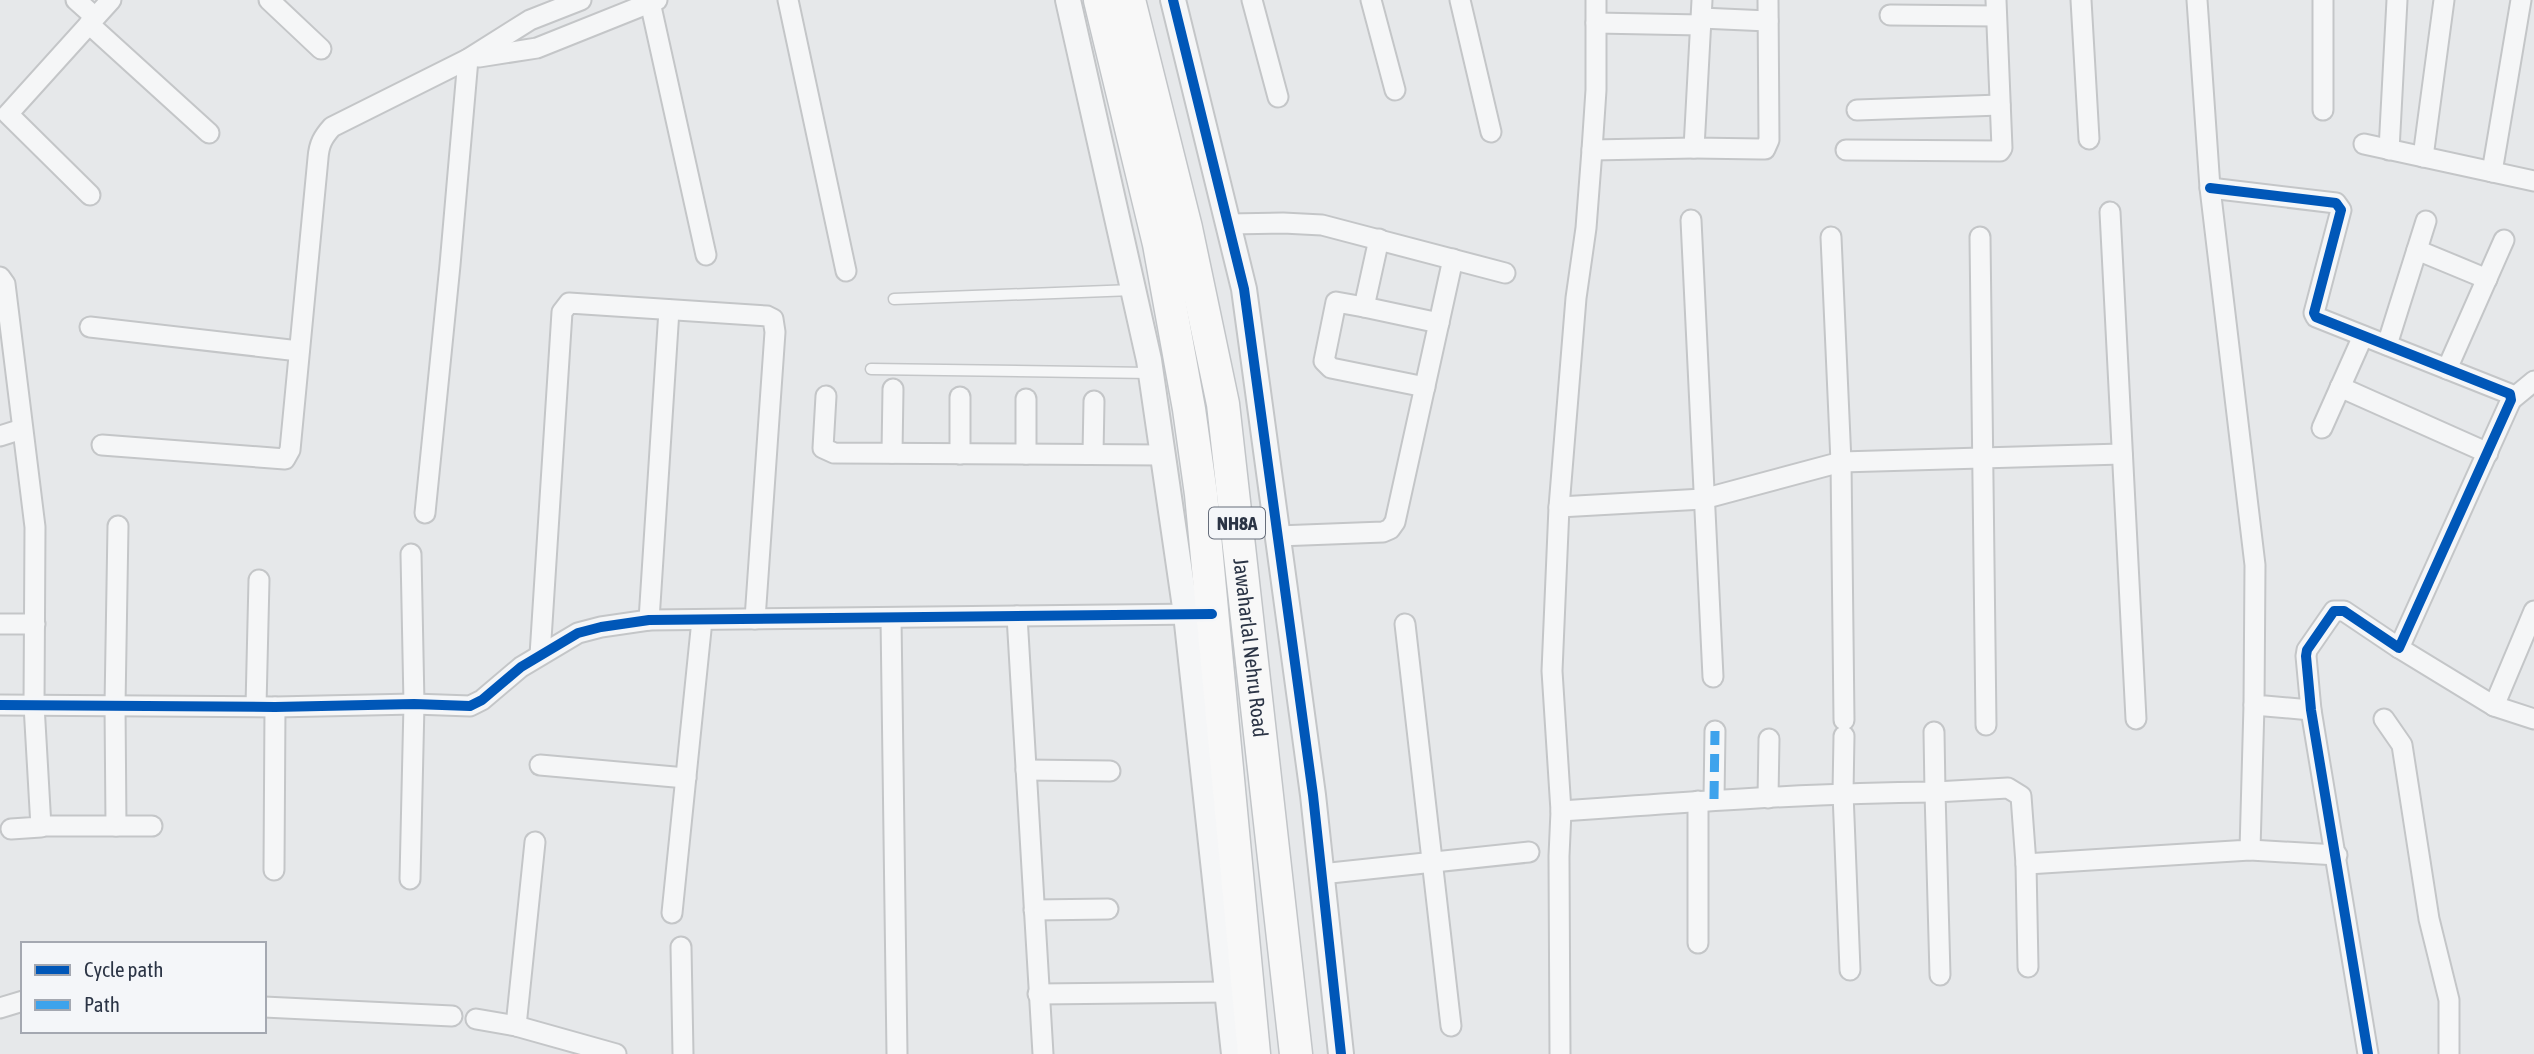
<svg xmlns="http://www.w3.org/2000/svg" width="2534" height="1054" viewBox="0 0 2534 1054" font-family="'Asap Condensed',sans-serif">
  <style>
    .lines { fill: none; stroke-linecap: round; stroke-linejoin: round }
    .service-casing { stroke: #c4c6c8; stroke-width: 13 }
    .minor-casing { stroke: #c4c6c8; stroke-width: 23 }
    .tertiary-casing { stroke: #c4c6c8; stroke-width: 28 }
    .primary-casing { stroke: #c2c5c8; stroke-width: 35 }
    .service { stroke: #f5f6f7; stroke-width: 10 }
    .minor { stroke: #f5f6f7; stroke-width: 19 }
    .tertiary { stroke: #f5f6f7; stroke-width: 24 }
    .primary { stroke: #f8f8f8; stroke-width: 32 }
    .quiet { stroke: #3ea3ec; stroke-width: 9; stroke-dasharray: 18 9; stroke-linecap: butt }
    .cycleway-casing { stroke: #f4f6f9; stroke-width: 15 }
    .cycleway { stroke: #0057b8; stroke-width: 10 }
    .labels { text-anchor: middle; stroke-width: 5; stroke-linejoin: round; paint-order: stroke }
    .shield { fill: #f4f6f9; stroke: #676e7b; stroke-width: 2 }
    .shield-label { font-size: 19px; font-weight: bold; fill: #2b3445 }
    .street-label { font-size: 21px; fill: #2b3445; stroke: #f4f6f9 }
  </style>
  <rect width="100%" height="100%" fill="#e6e8ea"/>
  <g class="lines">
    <g class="service-casing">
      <g id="service">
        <path d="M894 299 1133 290"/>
        <path d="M871 369 1150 373"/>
      </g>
    </g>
    <g class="minor-casing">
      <g id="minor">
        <path d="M76 0 95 17"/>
        <path d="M269 0 321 49"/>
        <path d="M788 0 846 271"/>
        <path d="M1252 0 1278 97"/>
        <path d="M1371 0 1395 90"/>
        <path d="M1460 0 1491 132"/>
        <path d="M1702 0 1694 148 1761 149H1765L1769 140 1768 0"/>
        <path d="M2081 0 2089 139"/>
        <path d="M2197 0 2210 188 2255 565 2254 705 2311 710"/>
        <path d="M2323 0V110"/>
        <path d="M650 2 706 255"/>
        <path d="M1890 15 1996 16"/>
        <path d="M1701 18 1768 21"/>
        <path d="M1596 23 1701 25"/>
        <path d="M89 24 209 133"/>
        <path d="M479 57 537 48 657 0"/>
        <path d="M1857 110 2000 105"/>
        <path d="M2364 144 2534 181"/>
        <path d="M1592 150 1694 148"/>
        <path d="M1846 150 2000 151 2002 148 1996 0"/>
        <path d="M2389 150 2397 0"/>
        <path d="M2423 157 2444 0"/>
        <path d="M2492 172 2521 0"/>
        <path d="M2210 188 2336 203 2341 210 2314 313 2316 317 2510 394 2511 400 2399 648 2344 611H2334L2307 650 2306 656 2311 710 2368 1054"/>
        <path d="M90 195 8 114 111 0"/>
        <path d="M2110 212 2136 719"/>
        <path d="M1691 220 1713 677"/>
        <path d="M1228 224 1283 223 1322 225 1505 273"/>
        <path d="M1831 237 1841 462 1844 720"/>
        <path d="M1980 237 1986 725"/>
        <path d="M1379 239 1364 307 1439 323"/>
        <path d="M2417 250 2487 279"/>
        <path d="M0 277 5 284 35 527 34 705 41 827 11 829"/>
        <path d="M1364 307 1336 302 1324 361 1331 368 1425 387"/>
        <path d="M90 327 299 351"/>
        <path d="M2387 345 2426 221"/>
        <path d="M2447 369 2504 240"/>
        <path d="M2340 387 2488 453"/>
        <path d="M826 396 823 448 834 453 1162 455"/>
        <path d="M2511 400 2534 381"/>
        <path d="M2322 428 2363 336"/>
        <path d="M0 436 22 429"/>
        <path d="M102 445 285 459 290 450 318 158C319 144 323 137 332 127L468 59 530 20 581 0"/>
        <path d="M892 453 893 389"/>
        <path d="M960 454V397"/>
        <path d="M1026 454V399"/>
        <path d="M1093 454 1094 401"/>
        <path d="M1559 507 1703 499 1841 462 2122 454"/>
        <path d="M425 513 450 265 468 59"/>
        <path d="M1278 536 1383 532 1390 529 1395 522 1453 259"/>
        <path d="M1017 616 1043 1054"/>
        <path d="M891 618 897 1054"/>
        <path d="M649 620 669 310"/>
        <path d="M0 624H35"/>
        <path d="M1405 624 1451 1026"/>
        <path d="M2399 648 2494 706 2534 719"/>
        <path d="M540 655 562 312 569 303 767 316 773 319 775 332 755 619"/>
        <path d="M0 705 275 707 414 704 470 706 482 700 521 667 578 633 601 627 649 620 1200 614"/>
        <path d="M256 706 259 580"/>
        <path d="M2494 706 2534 611"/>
        <path d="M2384 719 2402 745 2429 919 2449 1000V1054"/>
        <path d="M1844 736 1843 793 1850 970"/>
        <path d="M540 765 686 778"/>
        <path d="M1026 770 1110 771"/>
        <path d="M1768 798 1769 739"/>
        <path d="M1714 799 1715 731"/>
        <path d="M1561 811C1686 802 1810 793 1935 792L1934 732"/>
        <path d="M41 826H152"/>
        <path d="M116 826 115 705 118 526"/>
        <path d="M2250 850 2337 855"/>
        <path d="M2026 864 2250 850 2254 705"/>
        <path d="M274 870 275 707"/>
        <path d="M1321 874 1529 852"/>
        <path d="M410 879 414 704 411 554"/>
        <path d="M1034 910 1108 909"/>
        <path d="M672 913 702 620"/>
        <path d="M1698 943V801"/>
        <path d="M681 947 683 1054"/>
        <path d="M1940 975 1935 792 2008 788 2021 796 2026 864 2028 967"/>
        <path d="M1038 994 1227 992"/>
        <path d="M264 1007 452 1016"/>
        <path d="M0 1008 23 1001"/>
        <path d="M476 1019 516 1026 616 1054"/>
        <path d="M516 1026 535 842"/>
        <path d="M1560 1054 1559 856 1561 811 1552 671 1559 507 1576 298 1586 228 1592 150 1596 90V0"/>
      </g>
    </g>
    <g class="tertiary-casing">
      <g id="tertiary">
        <path d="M1068 0 1149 360 1186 614 1234 1054"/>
        <path d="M1173 0 1244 289 1313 795 1341 1054"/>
      </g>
    </g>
    <g class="primary-casing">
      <g id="primary">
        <path d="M1100 0 1159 244 1189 409 1201 494 1254 1054"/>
        <path id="s1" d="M1129 0 1186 228 1223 404 1296 1054"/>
      </g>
    </g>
    <use href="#service" class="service"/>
    <use href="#minor" class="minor"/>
    <use href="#tertiary" class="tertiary"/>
    <use href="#primary" class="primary"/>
    <path class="quiet" d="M1714 799 1715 731"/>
    <g class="cycleway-casing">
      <g id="cycleway">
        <path d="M1173 0 1244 289 1313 795 1341 1054"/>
        <path d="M2210 188 2336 203 2341 210 2314 313 2316 317 2510 394 2511 400 2399 648 2344 611H2334L2307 650 2306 656 2311 710 2368 1054"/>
        <path d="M0 705 275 707 414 704 470 706 482 700 521 667 578 633 601 627 649 620 1212 614"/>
      </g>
    </g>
    <use href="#cycleway" class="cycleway"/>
  </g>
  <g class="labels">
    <rect class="shield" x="1209" y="507.5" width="56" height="31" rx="5"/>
    <g class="shield-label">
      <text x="1237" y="530">NH8A</text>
    </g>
    <g class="street-label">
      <text dy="7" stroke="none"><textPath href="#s1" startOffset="660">Jawaharlal Nehru Road</textPath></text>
    </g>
  </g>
  <rect x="21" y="942" width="245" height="91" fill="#f4f6f9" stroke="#a4a8b1" stroke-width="2"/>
  <rect x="35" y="965" width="35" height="10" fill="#0057b8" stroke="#a4a8b1" stroke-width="2"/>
  <text x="84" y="977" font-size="21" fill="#2b3445">Cycle path</text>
  <rect x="35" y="1000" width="35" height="10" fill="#3ea3ec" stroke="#a4a8b1" stroke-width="2"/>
  <text x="84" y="1012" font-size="21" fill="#2b3445">Path</text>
</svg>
